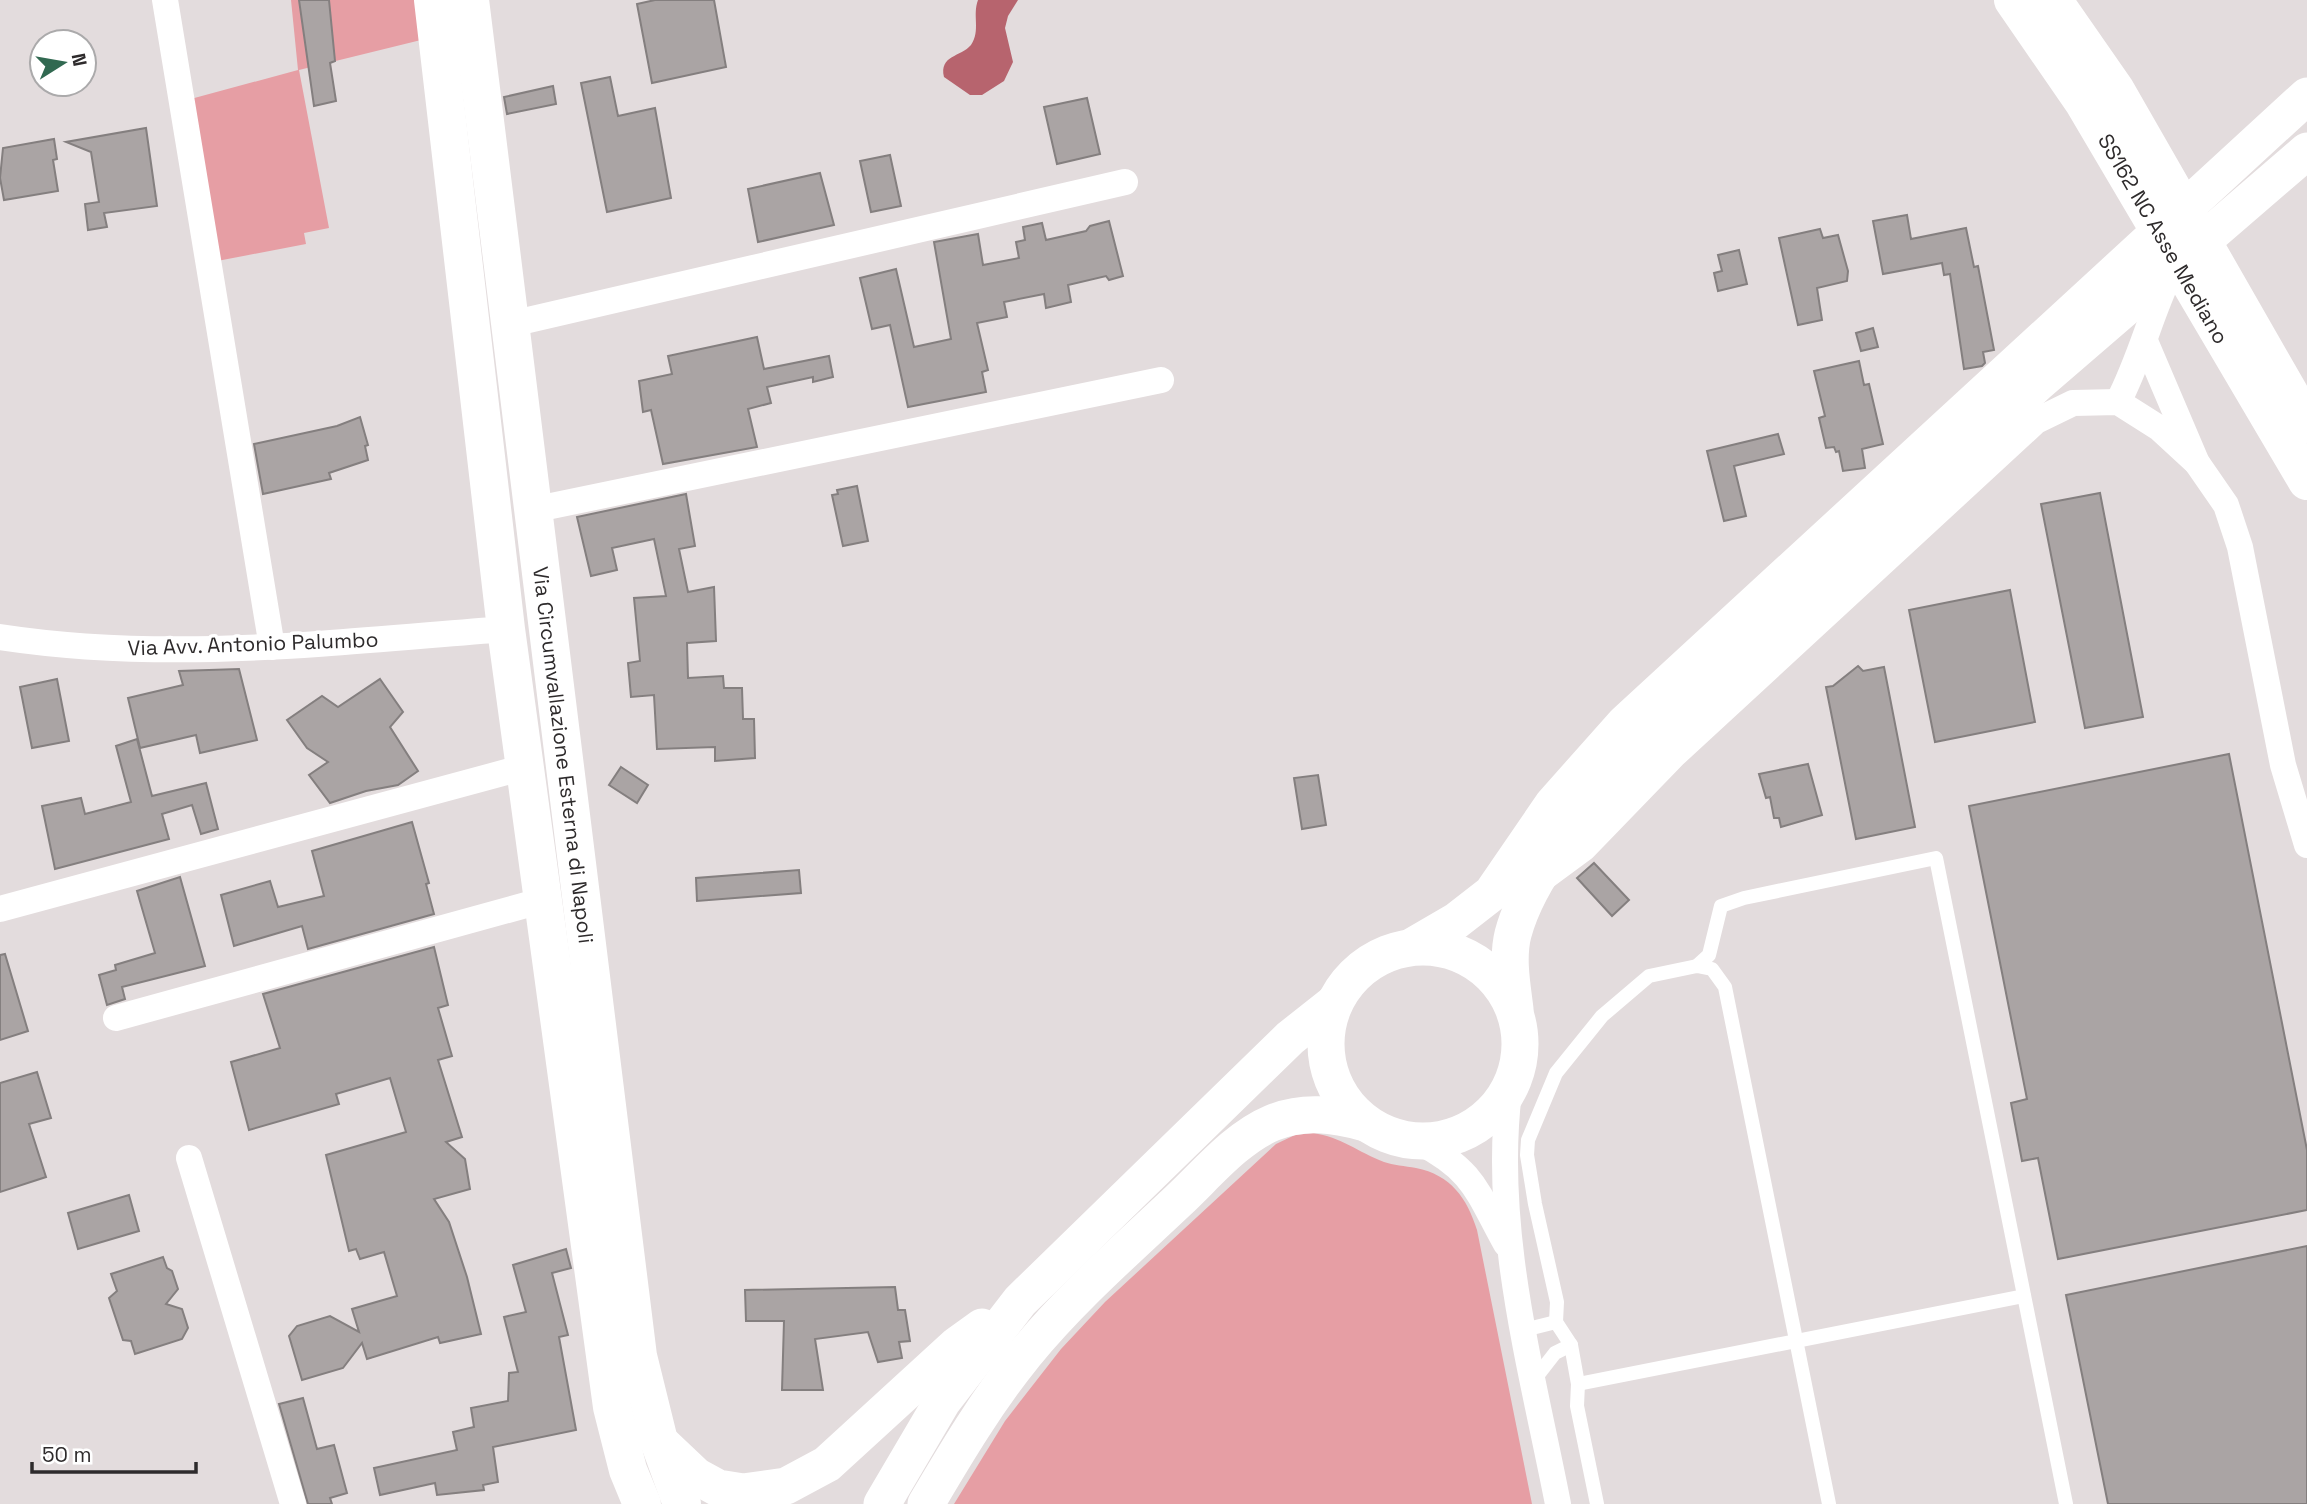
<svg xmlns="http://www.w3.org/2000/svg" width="2307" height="1504" viewBox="0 0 2307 1504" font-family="'Space Grotesk',sans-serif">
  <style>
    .green { fill: #e69ea4 }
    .water { fill: #b7646e }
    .building { fill: #aaa4a4; stroke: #847f7f; stroke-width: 2 }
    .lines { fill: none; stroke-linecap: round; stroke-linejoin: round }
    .service { stroke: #fff; stroke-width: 14 }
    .minor { stroke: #fff; stroke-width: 26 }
    .secondary { stroke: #fff; stroke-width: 37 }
    .primary { stroke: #fff; stroke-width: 38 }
    .trunk { stroke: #fff; stroke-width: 38 }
    .labels { text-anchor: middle; stroke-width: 7; stroke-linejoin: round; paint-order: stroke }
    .street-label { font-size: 21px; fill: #2e2b2c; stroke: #fff }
  </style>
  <rect width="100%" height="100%" fill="#e3dcdd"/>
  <g class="green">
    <path d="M291 0H416L421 40 299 70 329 228 304 233 306 244 212 262 187 100 298 70Z"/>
    <path d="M1313 1133C1341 1137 1358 1152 1384 1162 1393 1165 1405 1166 1416 1168 1451 1175 1467 1198 1477 1230L1532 1504H954L1005 1421 1061 1349 1105 1302 1276 1144 1295 1135Z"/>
  </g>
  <path class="water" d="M978 0H1018L1008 16 1005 28 1013 62 1004 81 982 95H970L944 77C939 55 961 57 971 45 981 30 972 16 978 0Z"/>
  <g class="building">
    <path d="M299 0H329L335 61 330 63 336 101 314 106Z"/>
    <path d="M655 0H714L726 67 652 83 637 4Z"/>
    <path d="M610 77 618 116 655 108 671 198 607 212 581 83Z"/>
    <path d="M553 86 556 104 507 114 504 97Z"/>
    <path d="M1087 98 1100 154 1057 164 1044 107Z"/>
    <path d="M146 128 157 206 104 213 107 227 88 230 85 204 99 202 91 152 66 142Z"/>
    <path d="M54 139 57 159 53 160 58 191 4 200 0 178 3 148Z"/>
    <path d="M890 155 901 206 871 212 860 161Z"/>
    <path d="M820 173 834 225 758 242 748 189Z"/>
    <path d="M1907 215 1911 239 1966 228 1974 267 1978 266 1994 350 1983 352 1985 363 1982 366 1964 369 1950 274 1944 275 1942 263 1883 274 1873 221Z"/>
    <path d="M1109 221 1123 276 1109 280 1106 276 1068 285 1071 302 1046 308 1044 294 1004 302 1007 317 977 323 988 370 982 372 986 392 908 407 890 325 872 329 860 278 896 269 914 347 951 339 934 242 978 234 983 265 1019 258 1016 242 1025 240 1023 227 1042 223 1046 240 1086 231 1090 226Z"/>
    <path d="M1820 229 1823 238 1838 235 1848 271 1847 281 1817 288 1822 320 1798 325 1779 238Z"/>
    <path d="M1739 250 1747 284 1718 291 1714 273 1722 271 1718 255Z"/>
    <path d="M1873 328 1878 347 1861 351 1856 333Z"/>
    <path d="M757 337 764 369 829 356 833 377 813 382V377L767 387 771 403 748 409 757 447 663 464 651 410 643 412 639 381 672 374 668 356Z"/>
    <path d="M1859 361 1864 385 1869 384 1883 444 1862 449 1865 468 1843 471 1839 451 1836 452 1834 447 1826 448 1819 418 1825 416 1814 371Z"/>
    <path d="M360 417 368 445 365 446 368 460 329 473 331 479 263 494 254 444 337 426Z"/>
    <path d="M1778 434 1784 454 1734 466 1746 516 1724 521 1707 451Z"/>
    <path d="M857 486 868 541 843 546 832 495 838 494 837 490Z"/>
    <path d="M2100 493 2143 717 2085 728 2041 504Z"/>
    <path d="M686 494 695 546 679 549 688 592 714 587 716 641 687 643 688 678 723 676 724 688H742L743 719H754L755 758 715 761V747L657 749 654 695 631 697 628 663 640 661 634 598 666 596 654 539 612 548 617 570 591 576 577 517Z"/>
    <path d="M2010 590 2035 722 1935 742 1909 610Z"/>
    <path d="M1858 666 1863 671 1884 667 1915 827 1856 839 1826 687 1833 686Z"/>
    <path d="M239 669 257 740 200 753 196 735 140 748 128 698 183 685 179 671Z"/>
    <path d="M57 679 69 741 32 748 20 687Z"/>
    <path d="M380 679 403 712 390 727 418 771 398 785 366 791 330 803 309 775 328 762 307 748 287 720 322 696 338 707Z"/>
    <path d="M137 739 152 796 206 783 218 829 201 834 192 805 162 814 169 839 55 869 42 806 81 798 85 814 131 802 116 746Z"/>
    <path d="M2229 754 2307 1150V1210L2058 1259 2038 1158 2022 1161 2011 1103 2027 1099 1969 806Z"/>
    <path d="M1808 764 1822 815 1781 827 1779 818H1774L1770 797 1766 798 1759 774Z"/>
    <path d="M621 767 648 785 637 803 609 785Z"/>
    <path d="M1318 775 1326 825 1302 829 1294 778Z"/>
    <path d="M412 822 429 883 426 884 434 914 308 949 302 926 234 946 221 895 270 881 278 907 324 896 312 851Z"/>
    <path d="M1594 863 1629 900 1612 916 1577 878Z"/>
    <path d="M799 870 801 893 697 901 696 878Z"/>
    <path d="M180 877 205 966 122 987 125 999 107 1005 99 975 116 970 115 965 155 953 137 891Z"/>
    <path d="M434 947 448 1005 438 1008 452 1056 438 1060 462 1137 446 1142 465 1159 470 1189 434 1199 449 1222 467 1277 481 1334 440 1343 438 1337 367 1359 362 1343 343 1368 302 1380 289 1336 297 1326 330 1316 359 1332 352 1309 397 1296 384 1252 360 1259 356 1249 349 1251 326 1155 406 1132 390 1078 336 1094 339 1104 249 1130 231 1062 280 1048 263 994Z"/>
    <path d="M5 954 28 1031 0 1040V955Z"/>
    <path d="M37 1072 51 1118 29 1124 46 1177 0 1192V1083Z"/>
    <path d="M129 1195 139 1231 78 1249 68 1213Z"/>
    <path d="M2307 1246V1504H2108L2066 1295Z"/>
    <path d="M566 1249 571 1268 552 1273 568 1335 559 1337 576 1430 493 1447 498 1482 483 1485 484 1490 437 1495 435 1483 380 1495 374 1468 457 1450 453 1432 474 1427 471 1408 508 1401 509 1373 518 1372 504 1317 526 1312 513 1265Z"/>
    <path d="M163 1257 167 1268 172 1271 178 1289 166 1304 182 1309 188 1328 182 1339 135 1354 131 1341 123 1340 109 1298 117 1291 111 1274Z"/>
    <path d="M895 1287 898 1310H905L910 1341 899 1342 902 1358 878 1362 868 1332 815 1339 823 1390H782L784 1321H746L745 1290Z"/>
    <path d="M303 1398 317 1449 334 1445 347 1493 330 1498 332 1504H308L279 1404Z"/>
  </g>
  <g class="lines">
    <g class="service">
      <path d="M1697 966 1709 955 1721 906 1744 898 1936 858 2066 1504"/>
      <path d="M1524 1330 1556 1322"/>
      <path d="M1534 1380 1555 1353 1571 1345"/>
      <path d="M1578 1384 2024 1296"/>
      <path d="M1597 1504 1577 1406 1578 1384 1571 1345 1556 1322 1557 1302 1535 1204 1527 1155 1528 1140 1556 1073 1602 1016 1649 976 1697 966 1712 969 1725 987 1829 1504"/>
    </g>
    <g class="minor">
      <path d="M165 0 272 647"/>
      <path d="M511 324 1125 182"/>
      <path d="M2145 341 2197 463 2226 505 2240 547 2283 765 2307 845"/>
      <path d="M2118 402C2140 360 2150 316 2170 274"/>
      <path d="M532 510 1161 380"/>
      <path d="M0 637C171 663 335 642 506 629"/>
      <path d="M1546 876 1584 848 1674 755 2036 421 2073 403 2118 402 2159 428 2197 463"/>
      <path d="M0 909 525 767"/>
      <path d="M116 1018 544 900"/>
      <path d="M1509 1092C1492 1230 1532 1370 1558 1504"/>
      <path d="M1419 1142C1475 1171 1477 1192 1506 1244"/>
      <path d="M189 1158 293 1504"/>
    </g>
    <g class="secondary">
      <path d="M1413 946 1456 921 1492 893 1553 804 1625 723 2307 96"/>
      <circle cx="1423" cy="1044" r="97"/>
      <path d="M1515 1009C1512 985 1507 958 1513 934 1529 874 1582 814 1623 769L2038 383 2307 151"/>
      <path d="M659 1441 696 1476 718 1488 743 1492 786 1486 827 1464 957 1345 982 1327"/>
      <path d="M882 1504 942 1402 1020 1301 1290 1038 1333 1004"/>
      <path d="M926 1504C956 1453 987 1401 1025 1354 1071 1298 1126 1250 1178 1201 1206 1175 1236 1138 1272 1123 1303 1110 1334 1114 1365 1123"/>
    </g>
    <g class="primary">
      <path d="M433 0 506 629 612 1407 628 1470 642 1504"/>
      <path d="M470 0 638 1356 659 1441 682 1504"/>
    </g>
    <g class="trunk">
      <path d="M2013 0 2084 103 2307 481"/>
      <path d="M2053 0 2115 89 2307 424"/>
    </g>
  </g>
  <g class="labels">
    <g class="street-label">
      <text transform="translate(2163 239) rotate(60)" y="7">SS162 NC Asse Mediano</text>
      <text transform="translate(253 644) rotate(-2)" y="7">Via Avv. Antonio Palumbo</text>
      <text transform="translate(563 755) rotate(83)" y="7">Via Circumvallazione Esterna di Napoli</text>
    </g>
  </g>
  <g transform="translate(63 63) rotate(79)"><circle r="33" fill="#ffffff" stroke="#abaaab" stroke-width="2"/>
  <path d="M0-5L12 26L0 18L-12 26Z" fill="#316951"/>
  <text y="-10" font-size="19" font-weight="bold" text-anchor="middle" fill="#2e2b2c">N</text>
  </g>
  <path d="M32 1462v10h164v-10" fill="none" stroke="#2e2b2c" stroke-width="3.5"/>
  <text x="42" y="1462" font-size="21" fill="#2e2b2c" stroke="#ffffff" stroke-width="5" paint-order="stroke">50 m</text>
</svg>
